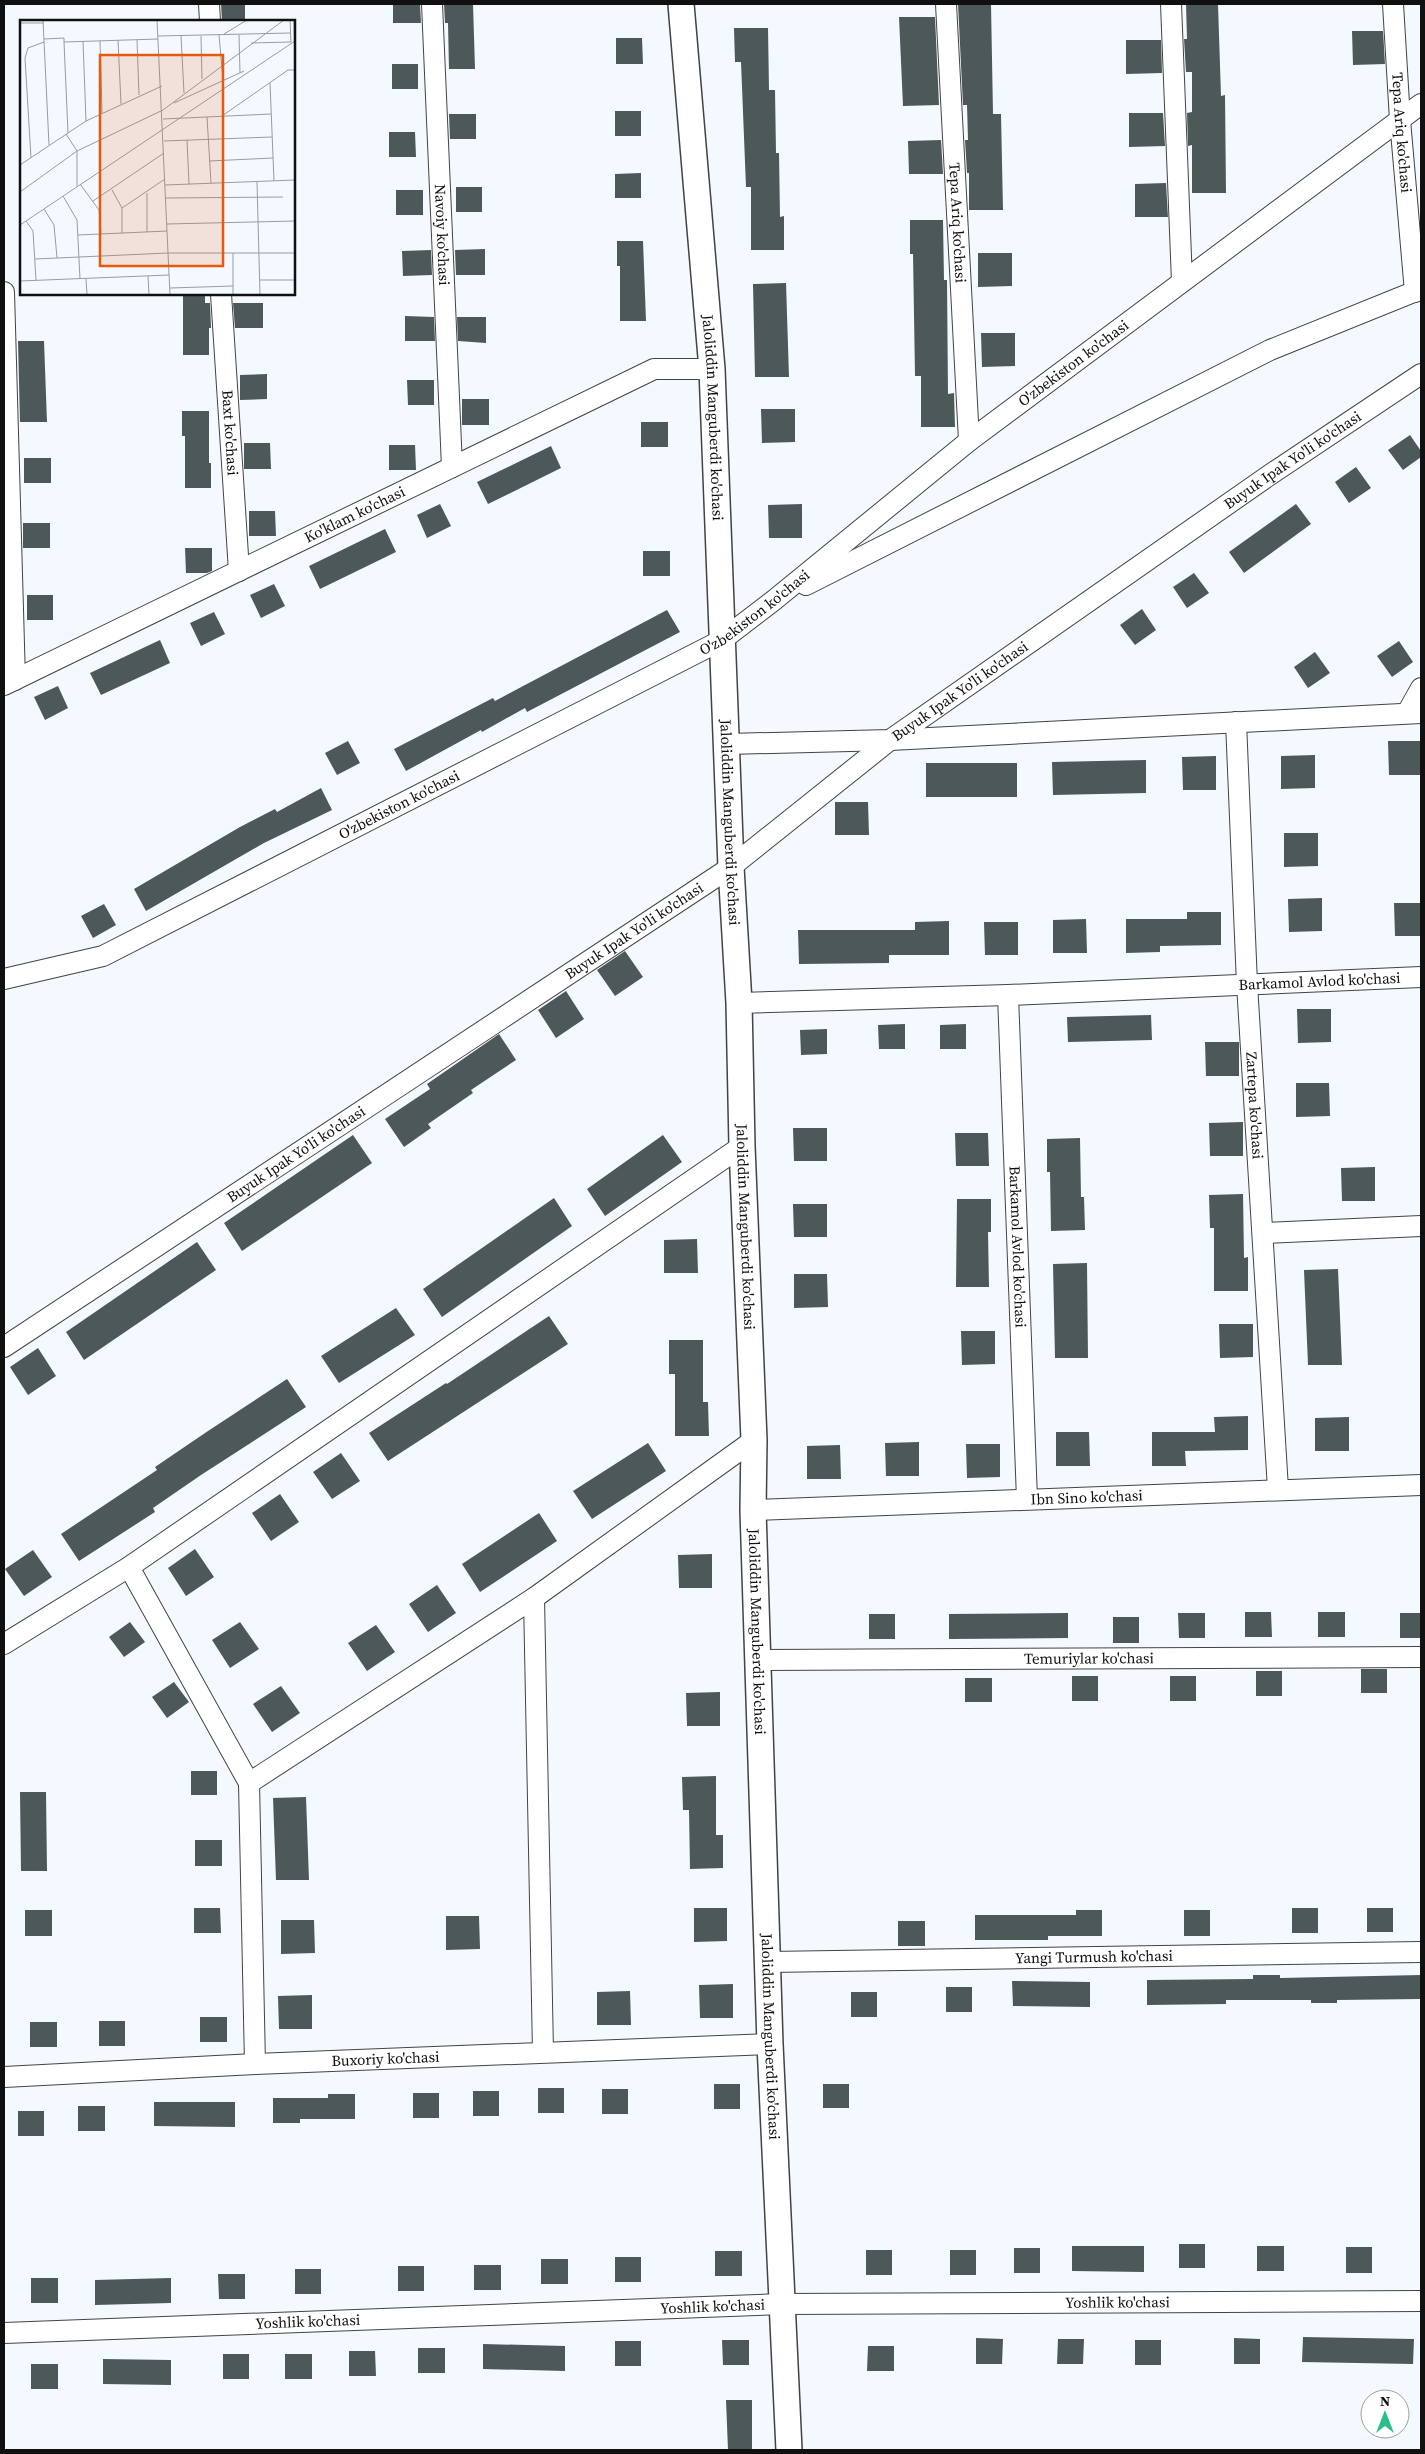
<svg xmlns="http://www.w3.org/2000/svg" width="1425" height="2454" viewBox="0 0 1425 2454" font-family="'Source Serif 4',serif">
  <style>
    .building { fill: #4d5859 }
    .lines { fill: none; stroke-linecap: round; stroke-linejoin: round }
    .minor-casing { stroke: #434343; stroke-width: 22 }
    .tertiary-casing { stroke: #434343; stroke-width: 28 }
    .minor { stroke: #fff; stroke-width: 20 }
    .tertiary { stroke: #fff; stroke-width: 25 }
    .labels { text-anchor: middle; stroke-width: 5; stroke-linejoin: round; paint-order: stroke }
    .street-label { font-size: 15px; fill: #101010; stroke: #fff }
    .inset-road { fill: none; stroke: #999c9f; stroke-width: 1 }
    .view { fill: #e8590c; fill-opacity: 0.15; stroke: #e8590c; stroke-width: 2.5 }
    .inset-edge { fill: none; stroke: #101010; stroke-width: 2.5 }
  </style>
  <rect width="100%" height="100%" fill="#f4f9ff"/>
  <g class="building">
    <path d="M221 4H245V21H222Z"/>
    <path d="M393 4H420L421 23H393Z"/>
    <path d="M444 4H473L475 69H449L448 23H445Z"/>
    <path d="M958 4H991L993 114H1001L1003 210H969V173H967L965 140H968L967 105H963Z"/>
    <path d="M1186 4H1218L1221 96 1225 95 1226 193H1192V145L1188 146 1187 113 1192 112V72H1186L1184 39H1187Z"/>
    <path d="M899 17H935L939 105 903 106Z"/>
    <path d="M734 28H768L769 90H775L776 153H779L780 217 784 216V250H751V187H746L741 62H735Z"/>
    <path d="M1352 31H1383L1385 64 1353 65Z"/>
    <path d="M616 38H642L643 64H616Z"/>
    <path d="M1126 40H1161L1162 73 1126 74Z"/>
    <rect x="392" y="64" width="26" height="25"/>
    <rect x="615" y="111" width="26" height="25"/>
    <path d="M1129 113H1163L1165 146 1129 147Z"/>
    <path d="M449 114H476V139H450Z"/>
    <path d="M389 132H415L416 157H389Z"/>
    <path d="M941 140 943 174H909L908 141Z"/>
    <path d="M641 173V198H615V174Z"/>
    <path d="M1166 183 1168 217H1135V184Z"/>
    <rect x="456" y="187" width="26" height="25"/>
    <rect x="396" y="190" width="27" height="25"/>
    <path d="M910 220H943L944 280H947L948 394 954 393 955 427H921V376H915L913 254H910Z"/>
    <path d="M617 241H643L646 321H620V266H617Z"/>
    <path d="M485 249V275H456L455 250Z"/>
    <path d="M431 250 432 275 403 276 402 251Z"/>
    <path d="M978 253H1012V286L978 287Z"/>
    <path d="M786 283 789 377H755L753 284Z"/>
    <path d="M183 294H205V303H210L211 328H209V355H183Z"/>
    <path d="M233 303H263V328H235Z"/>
    <path d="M405 316 434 317 435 341H405Z"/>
    <path d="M457 317H486V343L458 341Z"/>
    <path d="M981 333H1015V366L982 367Z"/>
    <path d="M18 341H44L47 422H20Z"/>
    <path d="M267 374V399L240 400V375Z"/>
    <path d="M407 380H434V405H408Z"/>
    <rect x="462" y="399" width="27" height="26"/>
    <path d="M761 409H795V442L762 443Z"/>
    <path d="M182 411H209V463H211V488H185V436H182Z"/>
    <rect x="641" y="422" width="27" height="25"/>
    <path d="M1410 435 1421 451V457L1403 470 1388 450Z"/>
    <path d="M244 443H270L271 469H244Z"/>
    <path d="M389 445H415L416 470H389Z"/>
    <path d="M551 446 561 468 488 504 477 482Z"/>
    <rect x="24" y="458" width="27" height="25"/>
    <path d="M1356 467 1371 488 1349 503 1335 482Z"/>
    <path d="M440 504 451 526 427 538 417 515Z"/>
    <path d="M802 504V538H769L768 505Z"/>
    <path d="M1296 504 1311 524 1244 573 1229 552Z"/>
    <path d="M249 511H275L276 536H249Z"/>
    <rect x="23" y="523" width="27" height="25"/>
    <path d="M385 529 396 552 320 589 309 566Z"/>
    <path d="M185 548H212V571L207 573H186Z"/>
    <rect x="643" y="551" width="27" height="25"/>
    <path d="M1194 573 1209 593 1187 608 1173 587Z"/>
    <path d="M274 584 285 606 261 618 250 595Z"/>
    <rect x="27" y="595" width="26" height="25"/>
    <path d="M1142 609 1156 630 1135 645 1120 625Z"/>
    <path d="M667 610 680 632 527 712 525 708 482 732 481 730 406 771 394 749 493 698 495 701Z"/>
    <path d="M214 612 225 634 201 646 190 623Z"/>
    <path d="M160 640 170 663 101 695 90 673Z"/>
    <path d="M1399 641 1413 662 1392 677 1377 656Z"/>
    <path d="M1315 652 1330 673 1308 688 1294 667Z"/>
    <path d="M58 686 68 708 45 720 34 697Z"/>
    <path d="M348 741 360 763 337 775 325 753Z"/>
    <path d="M1388 741H1421V775H1389Z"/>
    <path d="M1315 755V788L1281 789V756Z"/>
    <path d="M1216 756V790H1183L1182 757Z"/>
    <path d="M1146 760V793L1053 795 1052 762Z"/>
    <rect x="926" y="763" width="91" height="34"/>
    <path d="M321 788 332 810 264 843 146 911 134 889 240 827 275 809 277 812Z"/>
    <path d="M835 802H868L869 835H835Z"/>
    <path d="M1284 833H1318V866L1284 867Z"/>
    <path d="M1322 898V931L1289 932 1288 899Z"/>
    <path d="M1394 903H1421V936H1395Z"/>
    <path d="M104 904 116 925 93 938 81 916Z"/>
    <path d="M1187 912H1221V945L1160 946V952L1126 953V919H1187Z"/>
    <path d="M1086 919 1087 953H1053V920Z"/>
    <path d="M949 921V955H889V963L799 964 798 930H915V922Z"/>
    <path d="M984 922H1018V955H985Z"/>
    <path d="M625 951 643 977 615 996 597 970Z"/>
    <path d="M566 991 584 1019 556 1038 538 1010Z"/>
    <path d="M1297 1009H1331V1042L1298 1043Z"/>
    <path d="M1151 1015 1152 1040 1068 1042 1067 1017Z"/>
    <path d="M905 1024V1049H879L878 1025Z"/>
    <path d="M966 1024V1049H940V1025Z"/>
    <path d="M827 1029V1054L801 1055 800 1030Z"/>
    <path d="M499 1034 516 1060 471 1090 473 1093 428 1124 431 1128 404 1147 385 1119 430 1089 427 1084Z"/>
    <path d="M1205 1042H1239V1076H1206Z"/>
    <path d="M1296 1083H1329L1330 1116 1296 1117Z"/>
    <path d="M1243 1122V1156H1210L1209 1123Z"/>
    <path d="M793 1128H827V1161H794Z"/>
    <path d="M955 1133H988L989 1166H956Z"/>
    <path d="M353 1135 372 1163 242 1251 224 1223Z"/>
    <path d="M663 1135 682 1162 605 1216 587 1189Z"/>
    <path d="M1080 1138 1081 1197H1084L1085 1230 1051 1231 1050 1172H1047V1139Z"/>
    <path d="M1375 1167V1201H1342L1341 1168Z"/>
    <path d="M1243 1194 1244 1258 1248 1257V1291H1214V1228H1210L1209 1195Z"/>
    <path d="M554 1198 572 1226 442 1317 423 1289Z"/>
    <path d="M957 1199H991V1232H988L989 1287H956Z"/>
    <path d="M793 1204H827V1237H794Z"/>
    <path d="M697 1239 698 1273H664V1240Z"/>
    <path d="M197 1242 216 1270 84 1360 66 1332Z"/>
    <path d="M1087 1263 1088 1358H1055L1053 1264Z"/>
    <path d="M1338 1269 1342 1365H1308L1304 1270Z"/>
    <path d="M794 1274H827L828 1307 794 1308Z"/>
    <path d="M396 1308 415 1335 339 1383 321 1356Z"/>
    <path d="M549 1316 568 1344 388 1461 369 1433 446 1383 447 1384Z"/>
    <path d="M1219 1324H1253V1357L1220 1358Z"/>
    <path d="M961 1331H995V1364L962 1365Z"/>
    <path d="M669 1340H703V1402H708L709 1436H675V1374H669Z"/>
    <path d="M38 1348 56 1376 28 1395 10 1367Z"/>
    <path d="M287 1379 306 1407 201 1475 153 1508 155 1512 79 1561 61 1534 157 1470 155 1467 208 1431Z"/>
    <path d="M1248 1416V1450L1185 1451 1186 1466H1152V1432H1215L1214 1417Z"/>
    <path d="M1349 1417V1451H1315V1418Z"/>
    <path d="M1056 1432H1089L1090 1466H1056Z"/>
    <path d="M919 1442V1476H886L885 1443Z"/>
    <path d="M648 1443 666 1471 592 1519 573 1491Z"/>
    <path d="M966 1444H1000V1477L967 1478Z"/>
    <path d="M840 1445 841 1479H807V1446Z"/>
    <path d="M341 1453 360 1481 332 1499 313 1472Z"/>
    <path d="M280 1494 299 1522 271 1541 252 1513Z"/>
    <path d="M539 1513 557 1541 480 1592 462 1564Z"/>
    <path d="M195 1549 214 1577 186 1596 168 1568Z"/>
    <path d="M33 1550 52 1577 24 1596 5 1569Z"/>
    <path d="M712 1554V1588H679L678 1555Z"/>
    <path d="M437 1585 456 1613 428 1632 409 1604Z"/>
    <path d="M1245 1612H1271L1272 1637H1245Z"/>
    <rect x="1318" y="1612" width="27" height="25"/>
    <path d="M1068 1613V1638L949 1639V1614Z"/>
    <path d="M1178 1613H1205V1638H1179Z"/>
    <rect x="1400" y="1613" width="21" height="25"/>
    <rect x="869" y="1614" width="26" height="25"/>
    <rect x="1113" y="1617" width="26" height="26"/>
    <path d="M130 1622 145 1642 124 1657 109 1637Z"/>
    <path d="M240 1622 259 1649 230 1668 212 1640Z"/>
    <path d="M376 1625 395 1652 367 1671 348 1643Z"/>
    <rect x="1361" y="1669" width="26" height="24"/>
    <rect x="1256" y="1671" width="26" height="25"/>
    <rect x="1072" y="1676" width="26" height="25"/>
    <rect x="1170" y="1676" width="26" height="25"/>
    <rect x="965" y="1678" width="27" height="24"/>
    <path d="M174 1682 189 1702 167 1718 152 1697Z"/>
    <path d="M281 1686 300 1713 272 1732 253 1704Z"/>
    <path d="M720 1692V1726H687L686 1693Z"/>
    <rect x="191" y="1771" width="26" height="24"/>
    <path d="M716 1776V1835H723V1868L690 1869 689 1810H683L682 1777Z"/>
    <path d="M20 1792H46L47 1871H21Z"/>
    <path d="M306 1797 309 1880H276L273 1798Z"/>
    <rect x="195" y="1840" width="27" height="26"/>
    <path d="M194 1908H220L221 1933H194Z"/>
    <path d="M694 1908H727V1941L694 1942Z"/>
    <rect x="1292" y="1908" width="26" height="25"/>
    <rect x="1367" y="1908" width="26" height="24"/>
    <rect x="25" y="1910" width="27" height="26"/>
    <path d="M1076 1910H1102V1936H1048V1940H975V1915H1076Z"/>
    <rect x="1184" y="1910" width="26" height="26"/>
    <path d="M446 1916H479L480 1949 446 1950Z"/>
    <path d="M281 1920H314L315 1953 281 1954Z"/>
    <rect x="898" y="1921" width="27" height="25"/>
    <path d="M1253 1975H1280V1978L1421 1975V1999L1337 2000V2003H1311V2000H1226V2004L1147 2005V1980L1253 1979Z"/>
    <path d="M1012 1981 1090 1982V2007L1013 2006Z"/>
    <path d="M733 1984V2018H700L699 1985Z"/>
    <rect x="946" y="1987" width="26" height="25"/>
    <path d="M630 1991 631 2025H597V1992Z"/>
    <rect x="851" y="1992" width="26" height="25"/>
    <path d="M312 1995V2029H279L278 1996Z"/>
    <rect x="200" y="2017" width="27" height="25"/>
    <rect x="99" y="2021" width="26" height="25"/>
    <rect x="30" y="2022" width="27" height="25"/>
    <rect x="714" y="2084" width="26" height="25"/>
    <rect x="823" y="2084" width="26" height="24"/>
    <rect x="538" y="2088" width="26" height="25"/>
    <rect x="602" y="2089" width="26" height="25"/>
    <rect x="473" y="2091" width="26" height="25"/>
    <rect x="413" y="2093" width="26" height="25"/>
    <path d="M328 2094H355V2119H300V2123H273V2098H328Z"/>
    <path d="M154 2102H235V2127L154 2126Z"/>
    <rect x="78" y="2106" width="27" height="25"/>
    <rect x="18" y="2111" width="26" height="25"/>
    <rect x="1179" y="2244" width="26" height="24"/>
    <path d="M1072 2246H1144V2272L1072 2271Z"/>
    <rect x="1257" y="2246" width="27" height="25"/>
    <rect x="1346" y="2247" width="26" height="26"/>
    <rect x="1014" y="2248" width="26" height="25"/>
    <rect x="866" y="2250" width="26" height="25"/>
    <rect x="950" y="2250" width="26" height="25"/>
    <rect x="715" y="2251" width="27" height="25"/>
    <rect x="615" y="2257" width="26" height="25"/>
    <rect x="541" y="2259" width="27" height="25"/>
    <rect x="474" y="2265" width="27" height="25"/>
    <rect x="398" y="2266" width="26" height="25"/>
    <rect x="295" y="2269" width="26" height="25"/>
    <path d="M218 2274H245V2299H219Z"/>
    <rect x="31" y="2278" width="27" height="25"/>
    <path d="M171 2278V2303L95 2305V2280Z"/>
    <path d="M1303 2337 1414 2339 1413 2364 1302 2362Z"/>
    <path d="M976 2338 1003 2339 1002 2364H976Z"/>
    <path d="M1234 2338 1260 2339V2364H1234Z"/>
    <path d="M1058 2339H1084L1083 2364H1057Z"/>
    <path d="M722 2340H749V2365H723Z"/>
    <rect x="1135" y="2340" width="26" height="25"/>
    <rect x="615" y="2341" width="26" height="25"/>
    <path d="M483 2344 565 2346V2371L483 2369Z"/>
    <path d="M868 2346H894V2371H867Z"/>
    <rect x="418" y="2348" width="27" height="25"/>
    <path d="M349 2351H375L376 2376H349Z"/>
    <rect x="223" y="2354" width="26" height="25"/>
    <rect x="285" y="2354" width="27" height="25"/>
    <path d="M103 2359 171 2360V2385L103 2384Z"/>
    <rect x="31" y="2364" width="27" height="25"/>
    <path d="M726 2400H752V2450H728Z"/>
  </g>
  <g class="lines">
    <g class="minor-casing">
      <g id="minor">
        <path d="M209 4 210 21"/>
        <path id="s1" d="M432 4 452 467"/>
        <path id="s2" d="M946 4 969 441"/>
        <path d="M1171 4 1182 282"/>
        <path id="s3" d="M1393 4 1400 120 1415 292"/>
        <path d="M4 292 15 680"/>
        <path id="s4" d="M221 294 239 571"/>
        <path d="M806 585 1270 350 1421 289"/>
        <path id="s5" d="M4 685 654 369H712"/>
        <path d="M1407 713 1421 688"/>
        <path id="s6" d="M1236 722 1247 984 1278 1489"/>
        <path d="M728 744 890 740 1421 713"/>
        <path id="s7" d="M4 979 103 956 722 640 773 601 969 441 1421 104"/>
        <path id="s8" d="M1008 995 1027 1499"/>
        <path id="s9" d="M739 1003 1008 995 1421 977"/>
        <path d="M1263 1233 1421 1226"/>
        <path id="s10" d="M4 1347 731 867 890 740 1271 474 1421 374"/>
        <path id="s11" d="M753 1510 1421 1485"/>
        <path d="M129 1567 249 1783"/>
        <path d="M534 1598 543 2052"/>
        <path d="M4 1644 129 1567 742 1146"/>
        <path id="s12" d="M758 1660 1421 1657"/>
        <path id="s13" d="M768 1962 1421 1952"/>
        <path d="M255 2064 249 1783 534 1598 754 1440"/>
        <path id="s14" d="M4 2077 255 2064 770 2044"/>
        <path id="s15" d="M4 2333 783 2304 1421 2301"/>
      </g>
    </g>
    <g class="tertiary-casing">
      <g id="tertiary">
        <path id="s16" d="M681 4 712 369 731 867 739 1003 742 1146 754 1440 753 1510 770 2044 789 2450"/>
      </g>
    </g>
    <use href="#minor" class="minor"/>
    <use href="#tertiary" class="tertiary"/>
  </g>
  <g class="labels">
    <g class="street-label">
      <text dy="5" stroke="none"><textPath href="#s3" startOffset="129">Tepa Ariq ko'chasi</textPath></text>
      <text dy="5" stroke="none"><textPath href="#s2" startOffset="219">Tepa Ariq ko'chasi</textPath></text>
      <text dy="5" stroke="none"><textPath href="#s1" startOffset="231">Navoiy ko'chasi</textPath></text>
      <text dy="5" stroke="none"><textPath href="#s7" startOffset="1244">O'zbekiston ko'chasi</textPath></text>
      <text dy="5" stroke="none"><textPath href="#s16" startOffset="415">Jaloliddin Manguberdi ko'chasi</textPath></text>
      <text dy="5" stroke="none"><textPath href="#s4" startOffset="139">Baxt ko'chasi</textPath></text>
      <text dy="5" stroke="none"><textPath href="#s10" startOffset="1565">Buyuk Ipak Yo'li ko'chasi</textPath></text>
      <text dy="5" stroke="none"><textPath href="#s5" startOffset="390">Ko'klam ko'chasi</textPath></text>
      <text dy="5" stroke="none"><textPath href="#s7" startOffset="839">O'zbekiston ko'chasi</textPath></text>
      <text dy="5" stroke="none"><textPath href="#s10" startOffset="1160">Buyuk Ipak Yo'li ko'chasi</textPath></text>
      <text dy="5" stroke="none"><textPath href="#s7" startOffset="434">O'zbekiston ko'chasi</textPath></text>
      <text dy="5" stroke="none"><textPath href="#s16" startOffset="820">Jaloliddin Manguberdi ko'chasi</textPath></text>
      <text dy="5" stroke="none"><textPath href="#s10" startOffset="755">Buyuk Ipak Yo'li ko'chasi</textPath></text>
      <text dy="5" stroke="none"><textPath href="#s9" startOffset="581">Barkamol Avlod ko'chasi</textPath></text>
      <text dy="5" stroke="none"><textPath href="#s6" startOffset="384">Zartepa ko'chasi</textPath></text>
      <text dy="5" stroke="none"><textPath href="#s10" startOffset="350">Buyuk Ipak Yo'li ko'chasi</textPath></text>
      <text dy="5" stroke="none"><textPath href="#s16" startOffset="1225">Jaloliddin Manguberdi ko'chasi</textPath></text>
      <text dy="5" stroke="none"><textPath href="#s8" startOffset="252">Barkamol Avlod ko'chasi</textPath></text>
      <text dy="5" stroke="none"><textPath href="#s11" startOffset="334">Ibn Sino ko'chasi</textPath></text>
      <text dy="5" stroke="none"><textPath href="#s16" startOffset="1630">Jaloliddin Manguberdi ko'chasi</textPath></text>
      <text dy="5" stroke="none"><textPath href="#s12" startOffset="331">Temuriylar ko'chasi</textPath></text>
      <text dy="5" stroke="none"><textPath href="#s13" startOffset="326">Yangi Turmush ko'chasi</textPath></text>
      <text dy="5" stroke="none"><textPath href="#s16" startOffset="2035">Jaloliddin Manguberdi ko'chasi</textPath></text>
      <text dy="5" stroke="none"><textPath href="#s14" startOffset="382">Buxoriy ko'chasi</textPath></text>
      <text dy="5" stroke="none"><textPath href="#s15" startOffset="1114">Yoshlik ko'chasi</textPath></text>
      <text dy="5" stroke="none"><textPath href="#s15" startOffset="709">Yoshlik ko'chasi</textPath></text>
      <text dy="5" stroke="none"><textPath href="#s15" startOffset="304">Yoshlik ko'chasi</textPath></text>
    </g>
  </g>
  <g transform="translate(20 20)">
    <rect width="275" height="275" fill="#f4f9ff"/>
    <path class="inset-road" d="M23 0 29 125M137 0 150 275M270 0 271 22M274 0 275 47M0 3H24M204 14 227 0M199 15 203 60M219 15 220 53M138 16 271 13M161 16 164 73M181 16 182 59M24 19 44 18V22L138 19M98 20 101 84M117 20 119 75M63 21 66 101M80 21 82 93M44 22 48 113M231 23 271 22M250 63 254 161M154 83 224 51M202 96 268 50H275M187 97 191 163M143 99 251 94M46 114 57 131V166M167 120 169 164M144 121 252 117M11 138 5 38 8 28 24 22M189 141 253 138M0 145 66 101 142 66M237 162 240 275M60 164 79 190 81 214M145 165 275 160M92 170 102 188M0 172 57 131 143 90 264 0M127 173V212M43 176 57 200 60 259M146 178 263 177M73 181 144 133M24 189 34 205 37 238M6 201 13 211 16 260M147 204 275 201M0 205 275 21M102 213V188L145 159M58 215 147 211M213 233V275M15 239 148 233H275M128 256 129 275M66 259 67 275M240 260H275M0 261 149 255M150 268 213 266"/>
    <path class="view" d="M80 35H203V246H80Z"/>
    <rect width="275" height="275" class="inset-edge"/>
  </g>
  <rect width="1425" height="2454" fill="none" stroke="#101010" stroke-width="10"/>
  <g transform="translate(1385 2414)"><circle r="24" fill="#ffffff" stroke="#9f9f9f"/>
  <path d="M0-4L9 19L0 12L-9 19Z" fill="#2bbe89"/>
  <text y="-8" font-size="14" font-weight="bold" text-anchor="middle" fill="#101010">N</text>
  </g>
</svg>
